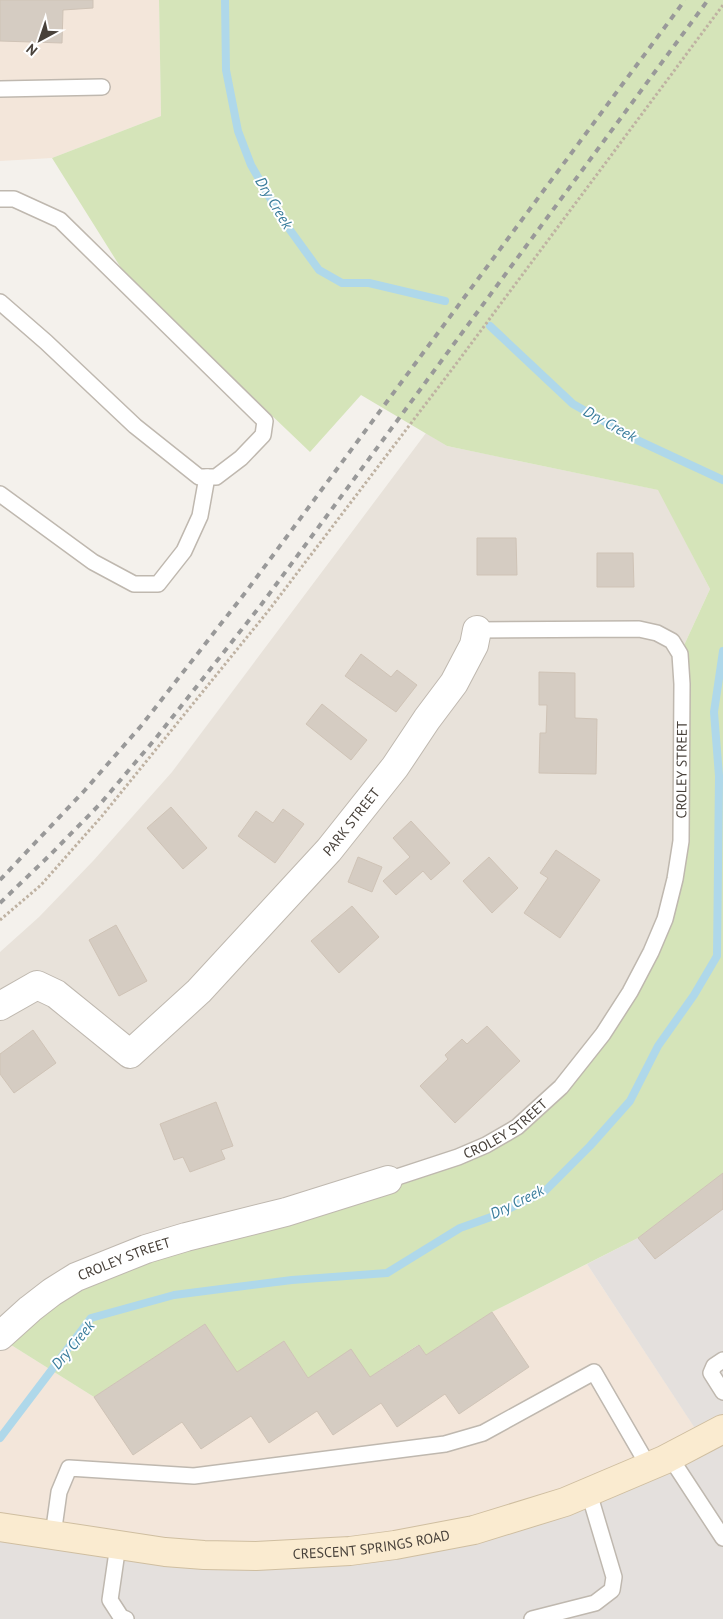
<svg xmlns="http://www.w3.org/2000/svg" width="723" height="1619" viewBox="0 0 723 1619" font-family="'PT Sans',sans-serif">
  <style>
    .residential { fill: #e8e2da }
    .commercial { fill: #f3e6da }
    .industrial { fill: #e4e0dd }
    .green { fill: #d5e4b9 }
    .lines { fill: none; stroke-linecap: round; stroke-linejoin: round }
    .stream { stroke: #afd8ea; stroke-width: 8 }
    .building { fill: #d5ccc2; stroke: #cfc3b6 }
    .lane-casing { stroke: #bfb8af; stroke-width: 18 }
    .street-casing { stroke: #bfb8af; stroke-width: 30 }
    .secondary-casing { stroke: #cfbea0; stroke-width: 30 }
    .path { stroke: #bfb2a2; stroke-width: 3; stroke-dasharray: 2.5 2.5; stroke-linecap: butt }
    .lane { stroke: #fff; stroke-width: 15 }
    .street { stroke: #fff; stroke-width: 28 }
    .secondary { stroke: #faebd0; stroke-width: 28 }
    .rail { stroke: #999; stroke-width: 4; stroke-dasharray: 6 6; stroke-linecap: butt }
    .labels { text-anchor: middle; stroke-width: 4; stroke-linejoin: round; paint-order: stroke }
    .street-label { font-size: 14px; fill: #48413a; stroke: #fff }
    .water-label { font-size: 15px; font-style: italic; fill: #397c9b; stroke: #fff }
  </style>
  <rect width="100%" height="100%" fill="#f4f1ec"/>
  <path class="residential" d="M426 433 447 446 659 490 710 589 680 654 681 841 665 919 603 1034 517 1127 0 1336V1006L10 999 0 988V952L39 917 93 861 172 772Z"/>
  <g class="commercial">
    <path d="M0 0H159L161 116 52 158 0 161Z"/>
    <path d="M587 1264 703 1440 565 1502 256 1556 0 1527V1338L94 1397 205 1324 284 1341 370 1377 419 1345 426 1355 492 1312Z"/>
  </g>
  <path class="industrial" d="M723 1173V1619H0V1527L165 1552 474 1530 702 1439 587 1264 638 1238Z"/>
  <path class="green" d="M159 0H723V1173L638 1238 492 1312 426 1355 418 1345 370 1377 308 1378 284 1341 237 1372 205 1324 94 1397 0 1338 52 1292 486 1145 561 1087 630 992 675 879 680 654 710 589 658 490 447 446 361 395 310 452 126 276 52 158 161 116Z"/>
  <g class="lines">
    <g class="stream">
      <path d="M225 0 226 70 238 131 251 165 282 219 319 270 342 283H369L445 301"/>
      <path d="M490 326 573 404 637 440 723 480"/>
      <path d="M0 1438 91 1318 174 1295 292 1280 387 1273 460 1228 491 1217 544 1192 590 1146 630 1101 658 1046 694 995 717 956 719 776 714 712 723 651"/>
    </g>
  </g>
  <g class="building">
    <path d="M0 0H93V8L63 10 62 43 0 41Z"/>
    <path d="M477 538H516L517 575H477Z"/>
    <path d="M597 553H633L634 587H597Z"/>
    <path d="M361 654 391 677 397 670 417 685 396 712 345 676Z"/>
    <path d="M539 672 575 673V718L597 719 596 774 539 773 540 733H546L547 705H539Z"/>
    <path d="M322 704 367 740 351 760 306 724Z"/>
    <path d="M171 807 207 848 183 869 147 828Z"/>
    <path d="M283 809 304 824 275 863 238 836 256 811 273 823Z"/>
    <path d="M411 821 450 863 431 880 423 871 396 895 383 881 410 857 393 838Z"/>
    <path d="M556 850 600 880 560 938 524 913 548 878 540 873Z"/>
    <path d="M358 857 382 867 372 892 348 882Z"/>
    <path d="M489 857 518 888 492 913 463 881Z"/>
    <path d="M352 906 379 937 339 973 311 941Z"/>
    <path d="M116 925 147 981 119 996 89 940Z"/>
    <path d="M487 1026 520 1061 455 1123 420 1086 448 1059 445 1055 462 1039 467 1044Z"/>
    <path d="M33 1030 56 1063 14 1093 0 1074V1054Z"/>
    <path d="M216 1102 233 1146 221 1150 225 1159 190 1172 183 1157 174 1160 160 1124Z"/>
    <path d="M723 1173V1209L655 1259 638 1238Z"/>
    <path d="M492 1312 529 1367 459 1414 445 1394 397 1427 381 1403 333 1435 317 1411 269 1443 251 1416 201 1449 182 1422 133 1455 94 1397 205 1324 237 1372 284 1341 308 1378 351 1349 370 1377 419 1345 426 1355Z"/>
  </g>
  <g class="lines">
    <g class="lane-casing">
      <g id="lane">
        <path d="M0 89 102 87"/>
        <path d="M0 199H14L60 220 265 421 263 435 241 458 216 477H199L135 426 46 342 0 302"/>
        <path d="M0 494 93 562 134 584H158L184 551 200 516 207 477"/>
        <path id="s1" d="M388 1180 458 1157 486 1145 517 1127 561 1087 603 1034 630 992 651 952 665 919 675 879 681 841 682 684 680 654 672 641 657 633 639 629 477 630"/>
        <path d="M723 1360 714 1366 711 1373 723 1392"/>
        <path d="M670 1457 723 1538"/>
        <path d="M53 1535 59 1492 69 1468 194 1476 445 1444 483 1433 594 1372 649 1467"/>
        <path d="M118 1545 110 1600 121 1617 126 1619"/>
        <path d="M532 1619 595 1603 612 1590 614 1577 589 1493"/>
      </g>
    </g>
    <g class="street-casing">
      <g id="street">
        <path id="s2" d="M0 1006 37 985 56 994 130 1054 199 991 329 850 395 767 427 719 454 683 474 645 477 630"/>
        <path id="s3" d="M0 1336 30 1309 52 1292 76 1277 146 1249 186 1237 286 1212 388 1180"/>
      </g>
    </g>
    <g class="secondary-casing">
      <g id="secondary">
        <path id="s4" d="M0 1527 165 1552 204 1555 256 1556 350 1551 395 1545 474 1530 565 1502 664 1460 723 1429"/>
      </g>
    </g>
    <path class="path" d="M0 920 41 885 102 816 269 610 453 368 723 5"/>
    <use href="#lane" class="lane"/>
    <use href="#street" class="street"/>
    <use href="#secondary" class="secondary"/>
    <g class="rail">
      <path d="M0 880 85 790 141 726 245 593 685 0"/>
      <path d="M0 903 50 855 101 803 156 738 261 605 708 0"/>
    </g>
  </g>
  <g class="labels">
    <g class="street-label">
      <text dy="5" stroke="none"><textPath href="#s1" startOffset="549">CROLEY STREET</textPath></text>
      <text dy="5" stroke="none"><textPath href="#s2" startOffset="480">PARK STREET</textPath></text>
      <text dy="5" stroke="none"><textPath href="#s1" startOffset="129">CROLEY STREET</textPath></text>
      <text dy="5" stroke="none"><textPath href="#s3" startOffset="148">CROLEY STREET</textPath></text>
      <text dy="5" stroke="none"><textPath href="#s4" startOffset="374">CRESCENT SPRINGS ROAD</textPath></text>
    </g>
    <g class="water-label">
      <text transform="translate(274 203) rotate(59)" y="5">Dry Creek</text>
      <text transform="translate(610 424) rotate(29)" y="5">Dry Creek</text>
      <text transform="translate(517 1202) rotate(-26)" y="5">Dry Creek</text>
      <text transform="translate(73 1345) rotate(-50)" y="5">Dry Creek</text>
    </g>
  </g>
  <g transform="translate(40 40) rotate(220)" stroke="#ffffff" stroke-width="4" paint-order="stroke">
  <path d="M0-4L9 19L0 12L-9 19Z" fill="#48413a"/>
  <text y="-8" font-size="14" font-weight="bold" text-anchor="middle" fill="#48413a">N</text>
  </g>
</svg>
